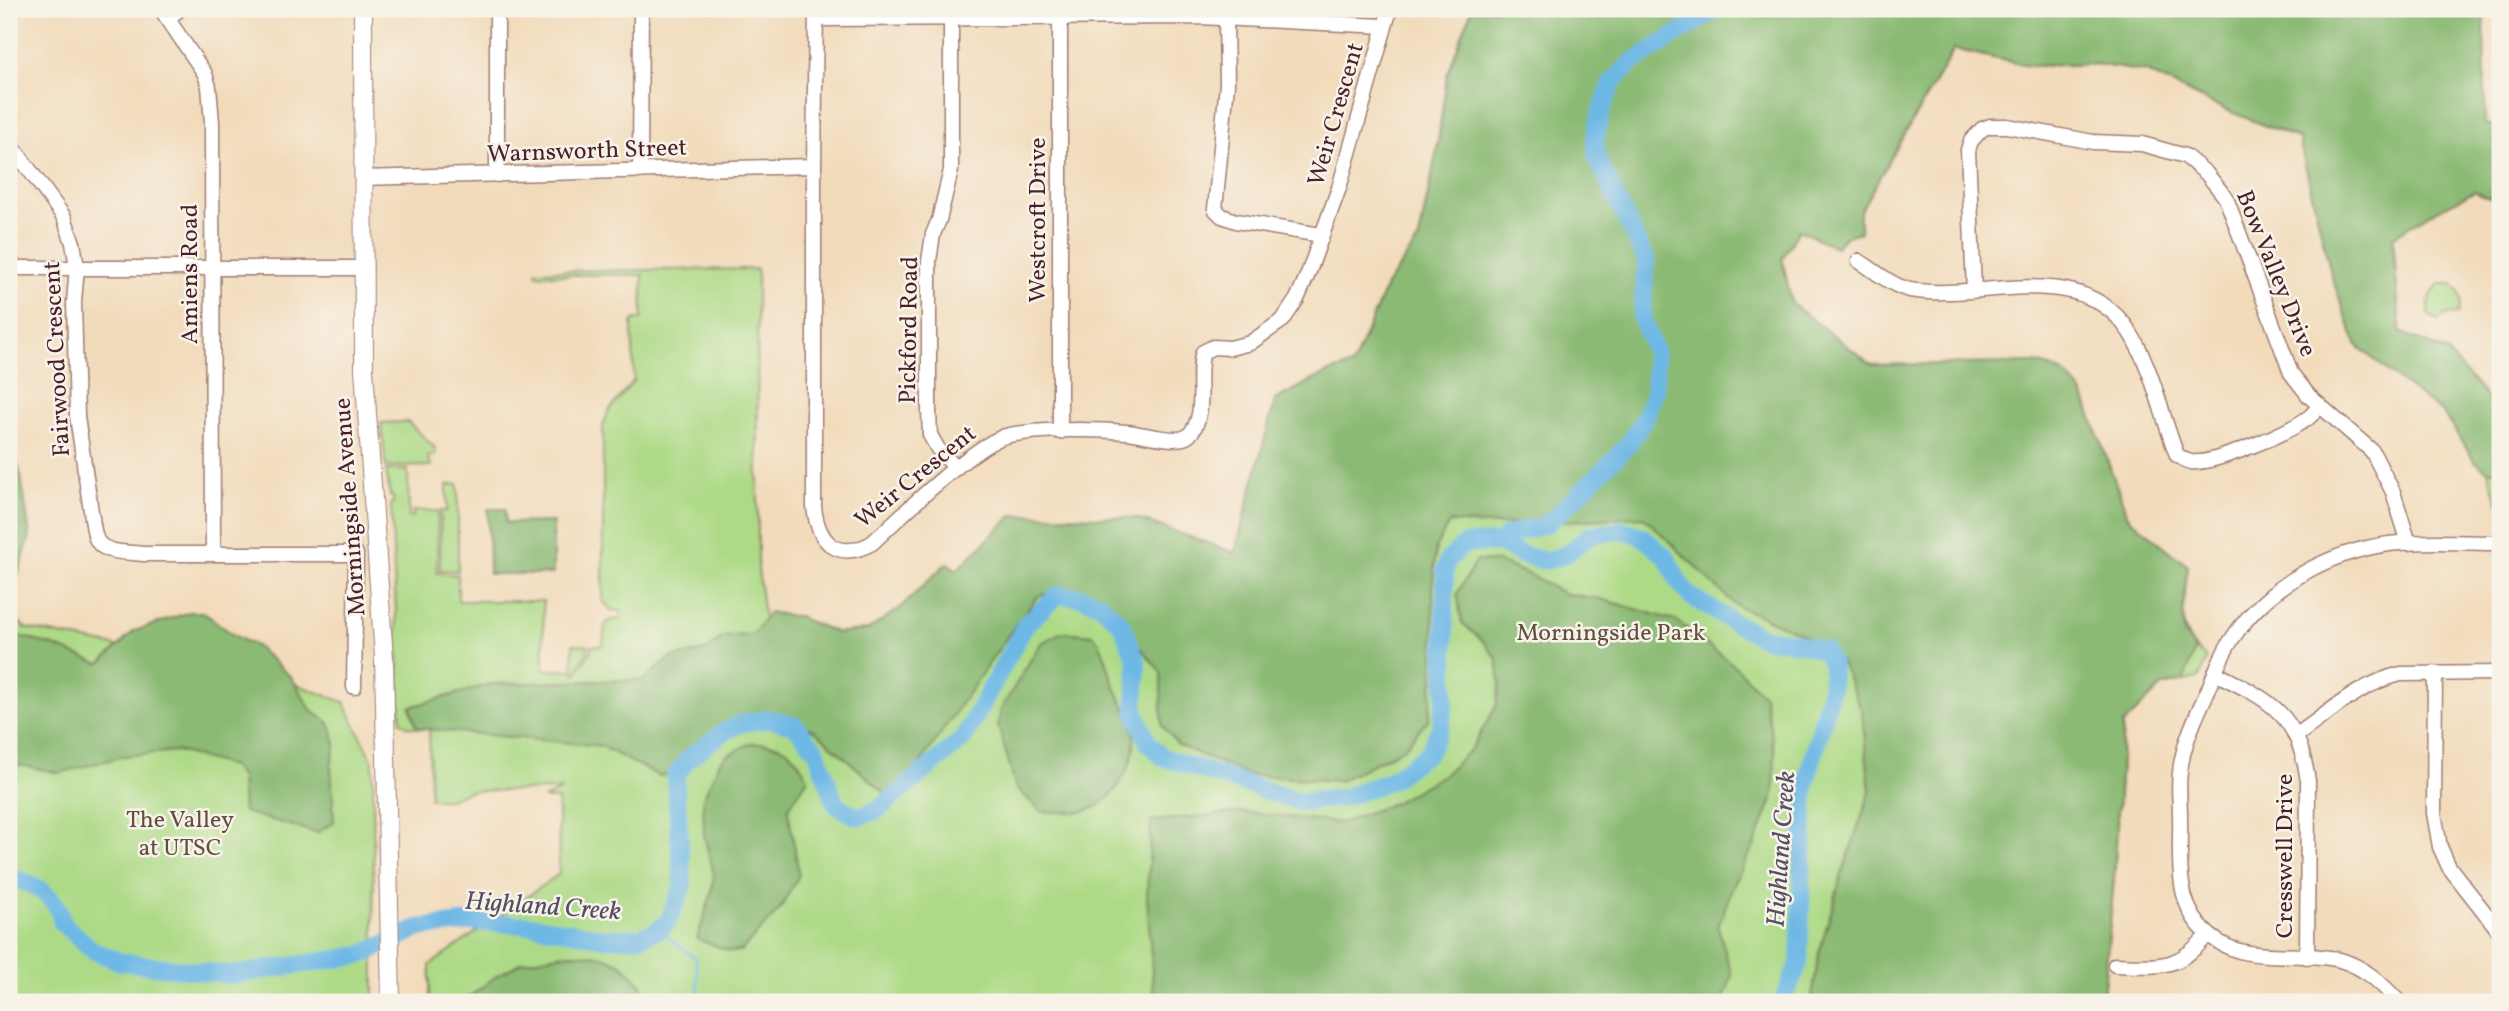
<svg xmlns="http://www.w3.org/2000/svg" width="2509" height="1011" viewBox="0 0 2509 1011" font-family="Vollkorn,serif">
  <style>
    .green { fill: #adda86; stroke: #7c7c58; stroke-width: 2 }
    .forest { fill: #8aba73; stroke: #6a6c4f; stroke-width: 2 }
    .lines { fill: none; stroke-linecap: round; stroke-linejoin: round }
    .stream { stroke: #6eb8e6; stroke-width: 2.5 }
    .river { stroke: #6eb8e6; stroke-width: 18 }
    .minor-casing { stroke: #9e7d73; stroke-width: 17 }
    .major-casing { stroke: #9e7d73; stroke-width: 20 }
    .minor { stroke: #fff; stroke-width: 14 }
    .major { stroke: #fff; stroke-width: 18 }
    .labels { text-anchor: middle; stroke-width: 5; stroke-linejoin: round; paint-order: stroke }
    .street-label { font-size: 24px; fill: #4a1f2b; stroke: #f7f3e8 }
    .park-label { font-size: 24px; fill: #634e42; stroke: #f7f3e8 }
    .water-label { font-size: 26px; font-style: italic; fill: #554d63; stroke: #f7f3e8 }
  </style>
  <rect width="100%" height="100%" fill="#f7f3e8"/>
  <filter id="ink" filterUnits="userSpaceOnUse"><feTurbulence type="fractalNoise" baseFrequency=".0143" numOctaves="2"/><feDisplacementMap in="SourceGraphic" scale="14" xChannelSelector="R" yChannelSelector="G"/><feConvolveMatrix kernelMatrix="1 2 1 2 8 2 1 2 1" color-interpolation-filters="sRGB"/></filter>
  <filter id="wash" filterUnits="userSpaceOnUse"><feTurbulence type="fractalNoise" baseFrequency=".00686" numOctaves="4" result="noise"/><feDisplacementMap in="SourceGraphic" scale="28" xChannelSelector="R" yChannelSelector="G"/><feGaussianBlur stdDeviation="1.57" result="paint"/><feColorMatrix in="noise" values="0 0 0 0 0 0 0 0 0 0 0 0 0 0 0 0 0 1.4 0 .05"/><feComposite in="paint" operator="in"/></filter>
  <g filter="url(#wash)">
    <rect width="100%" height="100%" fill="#f2dbbb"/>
    <g class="green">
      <path d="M1472 9H2484L2485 124 2500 127V203L2475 191 2429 214 2393 237 2400 332 2447 352 2495 407 2500 452V507L2488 471 2474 460 2443 413 2391 374 2356 344 2332 277 2299 139 2226 110 2147 72 2096 64 2029 66 1954 49 1860 211V232L1846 236 1836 247 1799 230 1782 259 1792 304 1872 365 2034 363C2060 368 2068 374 2083 394L2128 517 2188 566C2183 604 2173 633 2207 659L2199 678 2162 686 2123 725 2114 878 2103 998 2107 1002H430V965L559 874 558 799H543L562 790 469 791 450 799H430L429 713 592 698 705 663 720 639 706 651 671 658 644 680 491 684 410 707 417 728 409 727 401 722 391 504H393V497L390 496 386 470H408L409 517H413V511H438L437 573 458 575V601H543L544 670H573V644L588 645V651L574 674H577L591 651V646L603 645 605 625 611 620 621 619V611L611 610 603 601V426L608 412 634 380 632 323 635 319H642L643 275H537L536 271 757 269 758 568 764 618 798 617 837 633 868 630 900 608 947 563 957 570 1013 515 1136 518 1235 553 1275 400 1327 373 1353 365 1386 286 1419 239 1437 150 1447 76Z"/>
      <path d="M2440 284H2452C2462 294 2464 301 2458 314L2444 315 2438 320 2428 315C2429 302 2429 292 2440 284Z"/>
      <path d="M408 422 435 448V455L428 456 431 466 386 467 381 423Z"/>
      <path d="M458 484V571L440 570 441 511H447V485Z"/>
      <path d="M9 611 25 628 282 679 344 702 373 761 374 1002H9Z"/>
    </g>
    <g class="forest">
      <path d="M1472 9H2484L2485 124 2500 127V203L2475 191 2429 214 2393 237 2400 332 2447 352 2495 407 2500 470 2488 471 2474 460 2443 413 2391 374 2356 344 2332 277 2299 139 2226 110 2147 72 2096 64 2029 66 1954 49 1860 211V232L1846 236 1836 247 1799 230 1782 259 1792 304 1872 365 2034 363C2060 368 2068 374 2083 394L2128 517 2188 566 2183 607 2184 632 2195 650 2183 681 2162 686 2123 725 2114 878 2103 998 2107 1002H1811L1819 953 1842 874 1870 792 1862 711 1841 662 1807 636 1735 605 1644 517 1488 525 1450 522 1436 546 1433 582 1434 669 1429 719 1403 749 1339 781 1248 775 1178 745 1162 725 1161 672 1114 616 1092 601 1059 590 1038 596 1014 627 899 794 887 795 814 730 782 717 740 722 670 775 659 776 601 746 417 728 410 707 492 684 643 680 671 658 706 651 723 637 754 634 769 612 798 617 837 633 868 630 900 608 947 563 957 570 1013 515 1136 518 1235 553 1275 400 1327 373 1353 365 1386 286 1419 239 1437 150 1447 76Z"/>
      <path d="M9 435 21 476 30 536 9 603Z"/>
      <path d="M488 509H505L506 523 553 522V574H489Z"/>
      <path d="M1476 561 1499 562 1530 575 1565 594 1601 599 1677 621 1736 667 1764 696 1775 753 1774 794 1755 844 1735 882 1718 926 1732 976 1724 998 1721 1002H1154L1147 896 1151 821 1245 812 1341 823 1396 802 1446 773 1471 749 1496 707 1500 684 1497 659 1484 642 1462 623 1457 594Z"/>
      <path d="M190 612H203L235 636 256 646 291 677 311 710 329 723 336 743 331 765 334 822 317 833 243 812 241 778 232 766 177 751 124 756 59 773 9 763V633L51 645 100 664 134 631Z"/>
      <path d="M1062 632 1094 635C1106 650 1107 667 1114 685 1120 700 1132 718 1134 734 1137 763 1114 804 1085 811 1072 814 1055 811 1042 812L1016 788 998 725 1001 709 1041 643Z"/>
      <path d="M751 743C785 743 792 748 808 779L788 809 799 875 780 909 741 951 731 952 697 939 711 895 714 875 704 835 703 799 719 763 727 755Z"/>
      <path d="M568 953 603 956 622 964 642 985 643 992 637 1002H463L496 976 522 962Z"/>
    </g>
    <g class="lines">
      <path class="stream" d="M659 930 696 959 699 1002"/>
      <g class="river">
        <path d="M1500 543 1507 535 1547 524 1585 488 1629 444 1644 419 1655 391V353L1642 318 1646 260 1597 158 1595 137 1602 109 1612 83 1631 63 1717 9"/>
        <path d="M9 878C32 881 60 898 62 923L94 951 121 962 232 975 361 955 419 928 471 922 532 925 604 938H639L659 930 669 920 683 885 675 777 688 759 721 734 742 723 769 719 794 725 816 750 836 805 857 817 878 810 963 739 1026 624 1058 595 1081 597 1100 604 1122 625 1137 662 1135 711 1148 743 1162 757 1301 802 1342 798 1390 781 1429 752 1440 728 1445 703V571L1448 560 1465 544 1500 543 1522 555 1545 561 1565 555 1590 535 1623 530 1643 537 1667 558 1678 581 1690 596 1731 621 1764 638 1799 643 1825 651 1832 665 1831 690 1805 787 1799 963 1782 1002"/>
      </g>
    </g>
  </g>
  <g filter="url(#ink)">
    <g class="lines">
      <g class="minor-casing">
        <g id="minor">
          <path d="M161 9 205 74 209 87 212 122 213 553"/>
          <path d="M816 9 814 166V507C818 542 837 562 872 543 900 517 976 442 1009 435 1042 429 1093 429 1127 432 1141 433 1179 445 1189 435 1209 415 1195 374 1203 352L1213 347 1230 348 1250 343 1283 320 1297 299 1308 274 1339 188 1390 9"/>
          <path d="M1060 10V432"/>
          <path d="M168 18 180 9"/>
          <path d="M951 18V170L939 220 933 234 929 261V412L930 435 938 449 956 468"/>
          <path d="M1226 18 1227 84 1215 209 1222 216 1236 221 1321 235"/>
          <path d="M816 19 1199 17 1384 26"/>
          <path d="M9 142 64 217 73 243 77 267 74 302 77 416 93 525C94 530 95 538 98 542 106 554 130 552 143 554H356L354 687"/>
          <path d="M640 171 641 9"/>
          <path d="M497 175V9"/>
          <path d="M362 178 814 166"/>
          <path d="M1859 261C1874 270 1892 286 1910 290 1982 302 2079 257 2129 331 2153 368 2161 415 2177 455 2182 458 2185 461 2191 462 2214 465 2289 432 2308 418 2312 415 2316 410 2320 406"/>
          <path d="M9 268H365"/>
          <path d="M1974 290 1968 150 1971 141 1982 129 1990 126H2007L2093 142 2142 144 2185 156 2206 173 2226 198 2291 373 2309 396 2372 451 2393 492 2409 543"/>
          <path d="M2215 673C2272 701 2298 714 2308 781L2307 957"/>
          <path d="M2435 673 2434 813 2440 847 2449 867 2500 932"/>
          <path d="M2297 735C2330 712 2361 683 2401 674L2500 673"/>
          <path d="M2115 965C2159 966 2178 971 2208 934"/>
          <path d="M2399 1002C2382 984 2365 967 2340 960 2291 948 2238 970 2200 926 2174 896 2181 852 2180 815 2180 801 2178 787 2180 772 2183 742 2197 715 2209 688 2216 670 2223 652 2234 636 2269 585 2329 552 2389 544 2426 540 2464 543 2500 543"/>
        </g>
      </g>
      <g class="major-casing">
        <path id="major" d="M363 9 364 369 384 658 391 1002"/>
      </g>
      <use href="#minor" class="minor"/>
      <use href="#major" class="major"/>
    </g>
  </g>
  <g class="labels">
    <g class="street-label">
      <text transform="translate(1335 114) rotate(-74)" y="8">Weir Crescent</text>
      <text transform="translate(587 150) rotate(-2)" y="8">Warnsworth Street</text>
      <text transform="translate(1037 220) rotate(-90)" y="8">Westcroft Drive</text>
      <text transform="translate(2277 273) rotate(68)" y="8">Bow Valley Drive</text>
      <text transform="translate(189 274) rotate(-90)" y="8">Amiens Road</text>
      <text transform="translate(908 330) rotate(-89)" y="8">Pickford Road</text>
      <text transform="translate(56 359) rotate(-93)" y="8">Fairwood Crescent</text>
      <text transform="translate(915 476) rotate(-39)" y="8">Weir Crescent</text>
      <text transform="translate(349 507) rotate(-94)" y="8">Morningside Avenue</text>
      <text transform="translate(2284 856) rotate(-90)" y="8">Cresswell Drive</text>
    </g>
    <g class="park-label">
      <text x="1611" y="640">Morningside Park</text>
      <text x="180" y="827">The Valley<tspan x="180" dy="28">at UTSC</tspan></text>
    </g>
    <g class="water-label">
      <text transform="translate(1780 849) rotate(-86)" y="9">Highland Creek</text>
      <text transform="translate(543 905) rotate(4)" y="9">Highland Creek</text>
    </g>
  </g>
  <rect width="2509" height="1011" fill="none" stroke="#f7f3e8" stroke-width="35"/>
</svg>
